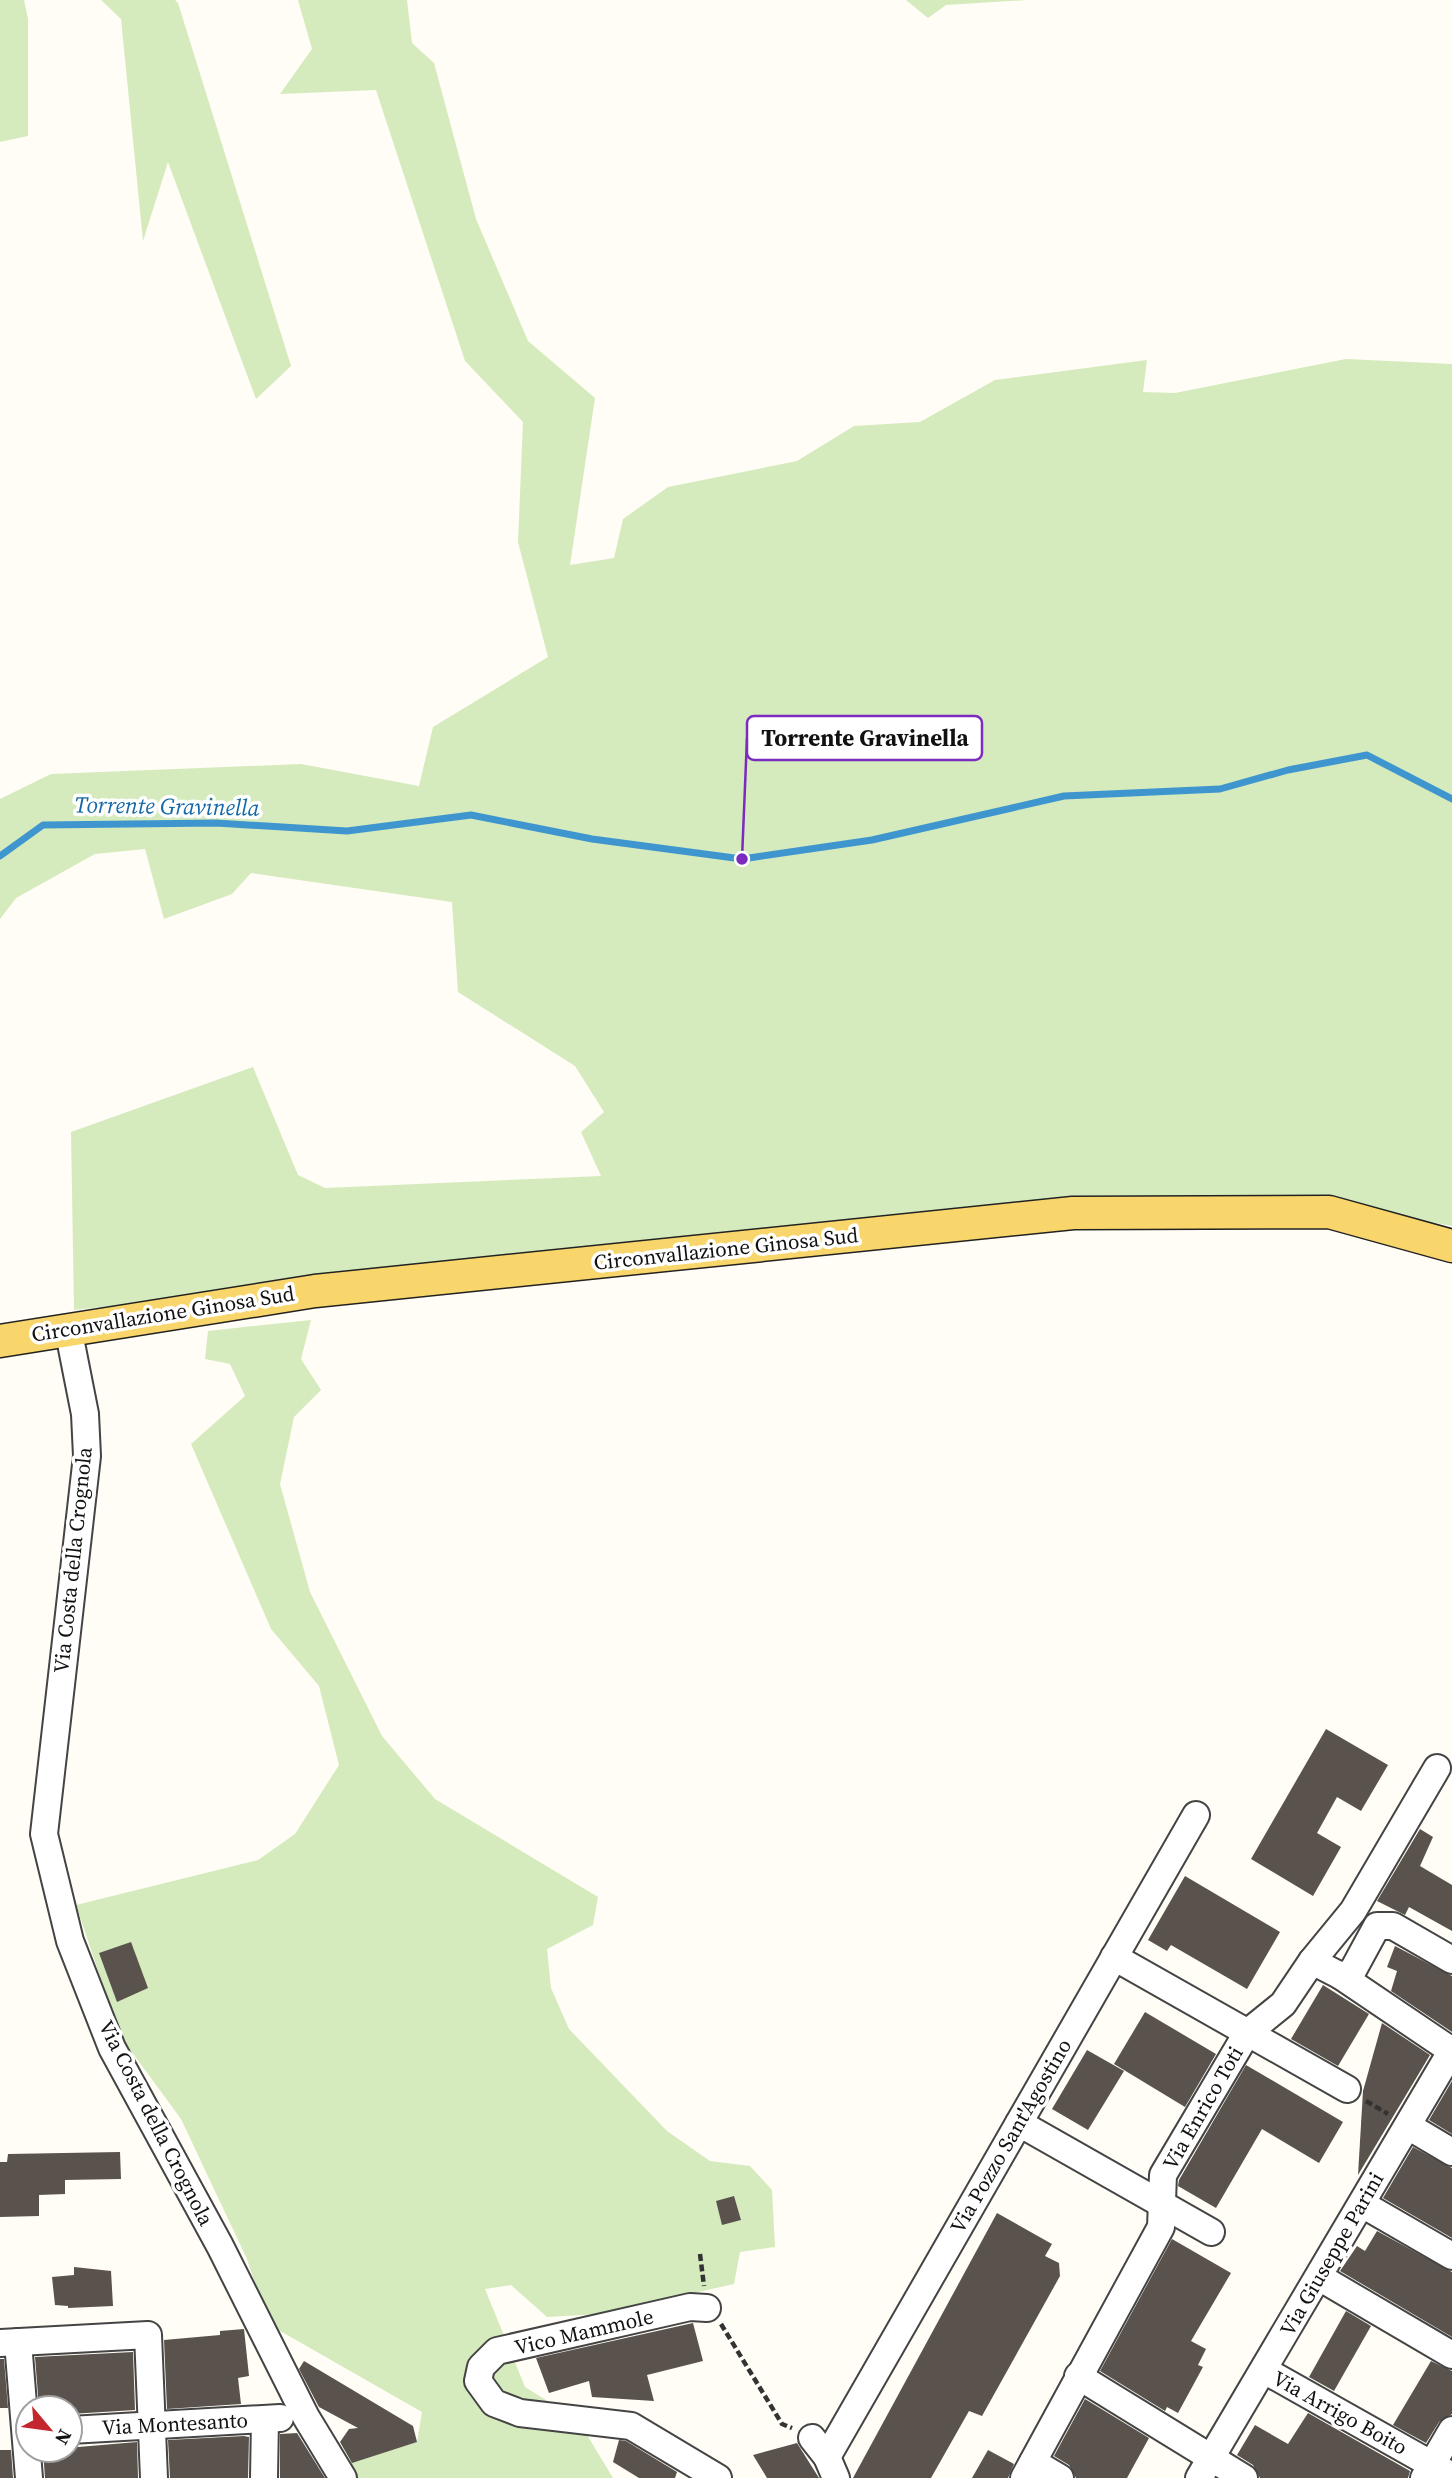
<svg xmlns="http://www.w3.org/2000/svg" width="1452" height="2478" viewBox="0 0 1452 2478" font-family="'Source Serif 4',serif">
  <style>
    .green { fill: #d5ebbd }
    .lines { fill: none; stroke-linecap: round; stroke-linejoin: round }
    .stream { stroke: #3f96cf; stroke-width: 7 }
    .building { fill: #5a524d }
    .minor-casing { stroke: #444; stroke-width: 30 }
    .major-casing { stroke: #222; stroke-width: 35 }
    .path { stroke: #333; stroke-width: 4.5; stroke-dasharray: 7 3.5; stroke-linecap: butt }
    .minor { stroke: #fff; stroke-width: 26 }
    .major { stroke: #f9d66b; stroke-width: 32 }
    .labels { text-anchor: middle; stroke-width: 7; stroke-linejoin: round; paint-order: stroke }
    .street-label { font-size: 21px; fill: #111; stroke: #fff }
    .water-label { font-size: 23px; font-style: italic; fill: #1768a6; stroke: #fff }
    .leader { fill: none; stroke: #7b2cbf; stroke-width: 2.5 }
    .callout-dot { fill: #7b2cbf; stroke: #fff; stroke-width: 2.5 }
    .callout { fill: #fff; stroke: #7b2cbf; stroke-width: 2.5 }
    .callout-label { font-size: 23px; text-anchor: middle; font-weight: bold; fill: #111 }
  </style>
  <rect width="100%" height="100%" fill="#fffdf5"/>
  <g class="green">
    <path d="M0 0H24L28 19V136L0 142Z"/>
    <path d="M101 0H175L178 3 291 366 256 399 168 162 143 241 121 19Z"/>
    <path d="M298 0H407L412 43 434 63 476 219 528 341 595 398 570 565 614 558 623 519 668 487 797 461 854 426 920 422 995 380 1147 360 1143 392 1175 393 1346 359 1452 364V1226L1301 1199 1068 1204 74 1310 71 1132 253 1067 298 1175 325 1188 601 1176 581 1132 604 1112 575 1066 458 992 452 902 251 873 232 894 164 919 145 849 95 854 16 898 0 919V799L51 774 301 764 419 786 433 727 548 657 518 542 523 422 465 361 376 90 280 94 312 49Z"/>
    <path d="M906 0H1027L946 5 928 18Z"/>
    <path d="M311 1320 301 1359 321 1390 294 1417 280 1484 310 1592 382 1736 435 1799 598 1897 593 1925 547 1949 551 1988 569 2029 667 2131 710 2161 750 2166 772 2190 775 2247 740 2252 734 2284 599 2314 547 2317 511 2285 485 2289 525 2387 578 2420 613 2478H357L347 2462 417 2442 422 2412 268 2324 247 2259 181 2119 120 2036 76 1905 258 1860 295 1834 339 1765 319 1686 271 1629 191 1444 245 1396 230 1364 205 1359 208 1331Z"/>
  </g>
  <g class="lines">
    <path class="stream" d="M0 856 43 825 216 823 347 831 471 815 592 839 742 859 872 840 1064 796 1220 789 1288 770 1367 755 1452 799"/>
  </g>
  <g class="building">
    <path d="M1326 1729 1388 1765 1361 1811 1337 1797 1317 1833 1341 1847 1313 1896 1251 1859Z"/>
    <path d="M1420 1829 1433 1837 1420 1866 1452 1885V1931L1409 1907 1405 1915 1377 1901Z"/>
    <path d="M1185 1876 1280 1932 1247 1989 1171 1945 1167 1951 1148 1940Z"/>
    <path d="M131 1942 148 1988 117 2002 99 1953Z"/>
    <path d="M1395 1946 1452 1976V2032L1391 1991 1397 1971 1387 1967Z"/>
    <path d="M1323 1985 1369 2014 1338 2066 1291 2039Z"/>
    <path d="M1145 2012 1216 2054 1185 2107 1114 2064Z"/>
    <path d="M1382 2023 1430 2055 1358 2175 1363 2091Z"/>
    <path d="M1087 2050 1124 2071 1088 2130 1052 2109Z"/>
    <path d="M1246 2065 1343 2122 1319 2163 1262 2129 1216 2208 1178 2186 1179 2180Z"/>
    <path d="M1452 2081V2134L1429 2120Z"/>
    <path d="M1413 2147 1452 2168V2238L1383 2198Z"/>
    <path d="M120 2152 121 2179 65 2180V2194L39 2195V2216L0 2217V2162H7L8 2154Z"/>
    <path d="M734 2196 741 2220 722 2225 716 2201Z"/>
    <path d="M997 2213 1052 2244 1045 2256 1059 2263 1060 2276 982 2416 969 2411 931 2478H853Z"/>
    <path d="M1377 2231 1452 2272V2337L1340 2271 1357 2246 1365 2251Z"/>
    <path d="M1172 2239 1231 2273 1191 2341 1206 2349 1198 2365 1203 2367 1178 2413 1167 2407 1165 2411 1100 2371Z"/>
    <path d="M74 2267 111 2271 113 2306 68 2308V2306L55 2305 52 2277 74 2275Z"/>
    <path d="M1346 2311 1371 2326 1334 2391 1309 2377Z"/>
    <path d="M693 2323 703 2361 647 2375 654 2401 592 2397 589 2381 549 2393 536 2358Z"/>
    <path d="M244 2329 249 2376 238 2378 241 2404 167 2409 164 2340 220 2335V2331Z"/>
    <path d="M133 2352 135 2410 70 2414V2408H39L35 2357Z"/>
    <path d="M0 2359H4L8 2408H0Z"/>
    <path d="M304 2361 413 2426 417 2442 352 2463 340 2442 349 2429 358 2428 319 2407 299 2369Z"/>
    <path d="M1431 2361 1452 2371V2414L1439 2422 1426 2443 1393 2425Z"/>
    <path d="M1085 2399 1149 2438 1127 2478H1076L1069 2465 1054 2456Z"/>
    <path d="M1308 2413 1410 2471 1408 2478H1260L1253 2465 1237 2455 1255 2425 1288 2444Z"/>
    <path d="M297 2433 325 2478H280V2434Z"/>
    <path d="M244 2436 249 2437 248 2478H170L168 2440Z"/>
    <path d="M619 2440 626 2441 677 2472 675 2478H639L613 2462Z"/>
    <path d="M137 2442 138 2478H45L43 2450Z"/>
    <path d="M797 2443 819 2478H767L753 2455Z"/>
    <path d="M0 2450H11L13 2478H0Z"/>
    <path d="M988 2450 1014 2464 1008 2478H972Z"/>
  </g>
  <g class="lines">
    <g class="minor-casing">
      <g id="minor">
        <path d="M68 1328 85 1414 87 1456 44 1834 70 1941 112 2048 220 2246 306 2417 343 2478"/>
        <path d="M1114 1957 1347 2089"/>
        <path d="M1312 1961 1341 1976 1452 2051"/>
        <path d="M1341 1976 1352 1972 1377 1926H1393L1452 1960"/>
        <path d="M1019 2123 1211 2232"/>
        <path d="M1408 2126 1452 2152"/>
        <path d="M1362 2204 1452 2256"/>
        <path d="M1319 2277 1452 2355"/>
        <path d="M707 2308 690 2307 497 2351 481 2367 478 2381 494 2403 520 2413 631 2426 718 2478"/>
        <path d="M18 2342 29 2478"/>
        <path d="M0 2343 148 2335 154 2478"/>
        <path d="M1264 2370 1452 2476"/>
        <path d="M1078 2376 1244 2478"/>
        <path d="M70 2430 280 2418"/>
        <path d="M812 2438 827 2457 836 2478"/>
        <path d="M827 2457 1196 1815"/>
        <path d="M1033 2462 1060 2478"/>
        <path d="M264 2478 265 2419"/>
        <path d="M1024 2478 1161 2227 1163 2175 1247 2033 1283 2004 1312 1961 1353 1911 1437 1768"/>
        <path d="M1199 2478 1452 2050"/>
        <path d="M1424 2478 1452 2430"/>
      </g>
    </g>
    <g class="major-casing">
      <path id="major" d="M0 1341 315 1291 1073 1213 1329 1212 1452 1246"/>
    </g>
    <g class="path">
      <path d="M1366 2101 1388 2114"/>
      <path d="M700 2254 704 2286"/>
      <path d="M721 2324 782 2424 792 2428"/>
    </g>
    <use href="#minor" class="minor"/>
    <use href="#major" class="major"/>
  </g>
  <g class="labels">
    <g class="street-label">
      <text transform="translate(726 1249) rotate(-6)" y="7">Circonvallazione Ginosa Sud</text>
      <text transform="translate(163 1314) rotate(-9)" y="7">Circonvallazione Ginosa Sud</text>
      <text transform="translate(73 1560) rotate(-84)" y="7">Via Costa della Crognola</text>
      <text transform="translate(1203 2108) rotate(-60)" y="7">Via Enrico Toti</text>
      <text transform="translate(156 2123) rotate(63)" y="7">Via Costa della Crognola</text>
      <text transform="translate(1011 2136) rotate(-60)" y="7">Via Pozzo Sant'Agostino</text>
      <text transform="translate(1332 2254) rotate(-60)" y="7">Via Giuseppe Parini</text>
      <text transform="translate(584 2332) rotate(-13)" y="7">Vico Mammole</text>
      <text transform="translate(1340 2413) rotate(29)" y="7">Via Arrigo Boito</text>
      <text transform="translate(175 2424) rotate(-3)" y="7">Via Montesanto</text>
    </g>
    <g class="water-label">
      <text transform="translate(167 806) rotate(1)" y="8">Torrente Gravinella</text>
    </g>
  </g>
  <path class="leader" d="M742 859L747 738"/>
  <circle class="callout-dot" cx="742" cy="859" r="7"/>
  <rect class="callout" x="747" y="716" width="235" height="44" rx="7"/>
  <g class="callout-label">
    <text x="865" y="746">Torrente Gravinella</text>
  </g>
  <g transform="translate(49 2429) rotate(119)"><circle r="33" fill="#ffffff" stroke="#a0a0a0" stroke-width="2"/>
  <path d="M0-5L12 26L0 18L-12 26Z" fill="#c4262e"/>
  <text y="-10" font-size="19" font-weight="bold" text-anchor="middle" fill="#111111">N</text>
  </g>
</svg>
